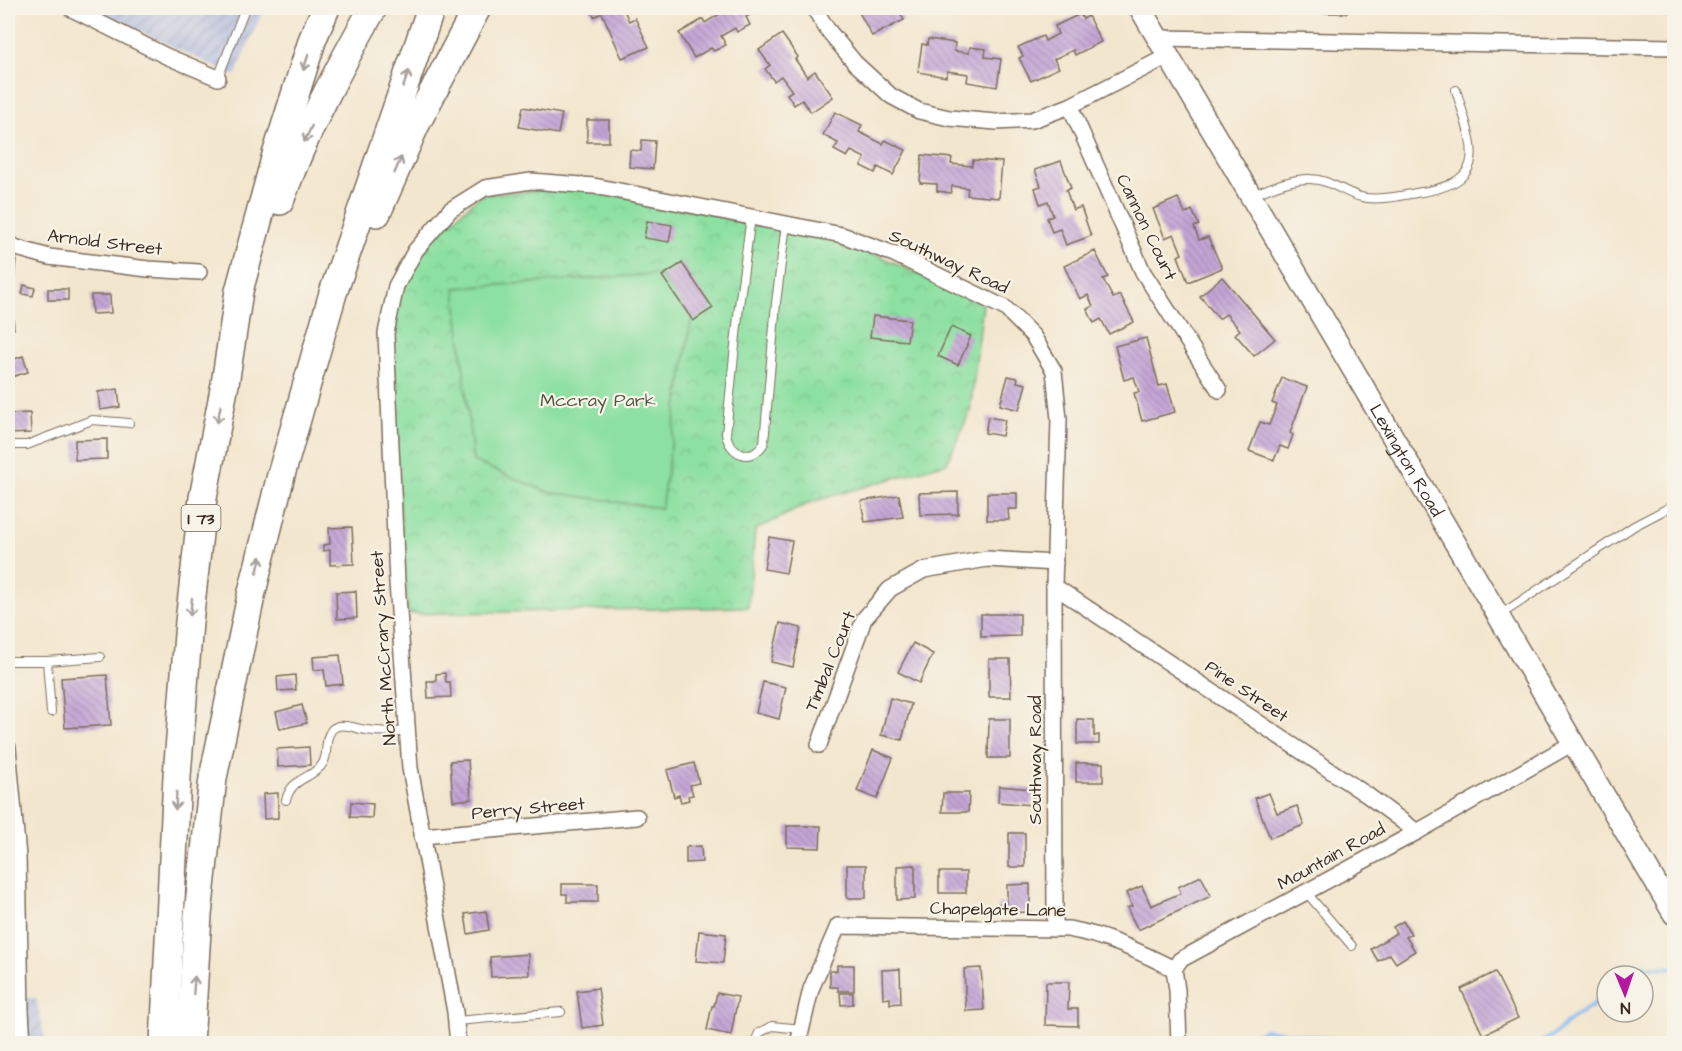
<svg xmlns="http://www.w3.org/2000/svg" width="1682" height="1051" viewBox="0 0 1682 1051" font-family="'Architects Daughter',sans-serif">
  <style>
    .industrial { fill: url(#industrial-furrows) }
    .park { fill: url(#park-crowns); stroke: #648560; stroke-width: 1.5 }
    .garden { fill: #8ce0a1; stroke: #648560; stroke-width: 1.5 }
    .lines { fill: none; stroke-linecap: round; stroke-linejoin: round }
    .stream { stroke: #83b8f1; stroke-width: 4 }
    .building { fill: url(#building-back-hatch) }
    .lane-casing { stroke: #7b6c5c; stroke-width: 10 }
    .street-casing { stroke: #7b6c5c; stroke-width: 18 }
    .secondary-casing { stroke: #7b6c5c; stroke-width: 24 }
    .highway-casing { stroke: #7b6c5c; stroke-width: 30 }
    .lane { stroke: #fff; stroke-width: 8 }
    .street { stroke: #fff; stroke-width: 15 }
    .secondary { stroke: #fff; stroke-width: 21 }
    .highway { stroke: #fff; stroke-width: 27 }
    .oneway { stroke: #a79f9a }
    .labels { text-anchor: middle; stroke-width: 4.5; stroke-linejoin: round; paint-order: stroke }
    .shield { fill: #f7f3e8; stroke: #73665b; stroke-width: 1.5 }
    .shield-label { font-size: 16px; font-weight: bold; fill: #3b2a1e }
    .street-label { font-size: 18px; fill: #3b2a1e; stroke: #f7f3e8 }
    .park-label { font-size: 18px; fill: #4f583f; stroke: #f7f3e8 }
  </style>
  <defs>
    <pattern id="industrial-furrows" width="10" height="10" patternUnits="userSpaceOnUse" patternTransform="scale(1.5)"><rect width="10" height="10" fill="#bcc3de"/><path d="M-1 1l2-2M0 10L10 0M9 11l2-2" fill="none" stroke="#a2a8be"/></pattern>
    <pattern id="park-crowns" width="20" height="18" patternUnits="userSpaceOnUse" patternTransform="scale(1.5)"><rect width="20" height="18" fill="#8ce0a1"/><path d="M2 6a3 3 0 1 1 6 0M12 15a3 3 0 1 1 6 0" fill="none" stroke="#7ac08a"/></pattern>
    <pattern id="building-back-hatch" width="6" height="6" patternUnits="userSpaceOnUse" patternTransform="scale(1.5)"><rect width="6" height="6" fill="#c4a6d7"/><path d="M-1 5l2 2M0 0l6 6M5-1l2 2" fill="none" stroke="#a087ae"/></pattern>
  </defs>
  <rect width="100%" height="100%" fill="#f7f3e8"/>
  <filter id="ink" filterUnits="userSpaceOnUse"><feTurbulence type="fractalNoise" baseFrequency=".0167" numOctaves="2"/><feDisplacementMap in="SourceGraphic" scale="12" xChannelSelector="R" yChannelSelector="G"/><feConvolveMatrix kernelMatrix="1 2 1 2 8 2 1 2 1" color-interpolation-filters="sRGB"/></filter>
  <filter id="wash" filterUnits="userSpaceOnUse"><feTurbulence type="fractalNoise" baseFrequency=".008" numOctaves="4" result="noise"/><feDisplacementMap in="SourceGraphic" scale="24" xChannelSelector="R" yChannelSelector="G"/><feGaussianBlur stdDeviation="1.35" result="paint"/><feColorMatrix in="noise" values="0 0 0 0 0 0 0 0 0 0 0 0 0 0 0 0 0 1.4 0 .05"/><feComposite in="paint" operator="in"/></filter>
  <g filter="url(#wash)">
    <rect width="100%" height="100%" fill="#f3e6ce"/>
    <g class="industrial">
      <path d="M90 8H264L235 76Z"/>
      <path d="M8 998H36L46 1043 8 1044Z"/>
    </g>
    <path class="park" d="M585 188 838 237 983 304 970 411 947 463 811 502 755 530 748 607 408 614 394 425 391 309 432 238 482 194Z"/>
    <path class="garden" d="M658 274 692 315 661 508 548 492 473 461 455 288Z"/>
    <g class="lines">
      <g class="stream">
        <path d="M1616 976 1621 966 1637 964 1652 967 1674 968"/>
        <path d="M1247 1044 1249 1038 1265 1030 1367 1044"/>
        <path d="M1539 1044 1556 1033 1575 1016 1591 1007 1607 990"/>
      </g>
    </g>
    <g id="blocks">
      <g class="building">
        <path d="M589 8H623L629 21 635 18 649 47 622 58 602 13 594 17Z"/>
        <path d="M721 8H757L759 9 746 17 750 25 737 32 735 28 721 36 726 45 714 51 711 48 694 58 679 33 703 19 705 23 723 12Z"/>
        <path d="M863 8H897L904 20 872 36 859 12 864 9Z"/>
        <rect x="1320" y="8" width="27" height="5"/>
        <rect x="1364" y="8" width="33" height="4"/>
        <rect x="1417" y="8" width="21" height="5"/>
        <path d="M1080 14 1083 19 1088 16 1101 42 1075 55 1073 50 1054 59 1059 68 1031 81 1019 58 1023 56 1018 47 1043 36 1045 41 1058 34 1055 26Z"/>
        <path d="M782 34 798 57 795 59 807 77 815 71 833 97 811 112 802 100 794 105 787 94 792 91 781 76 774 81 765 69 770 65 759 50Z"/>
        <path d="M928 39 955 43 954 51 969 53 970 47 986 49 985 57 1001 59 997 87 967 82 968 74 947 71 946 77 918 72 922 44 927 45Z"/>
        <path d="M523 107 562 114 558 134 519 127Z"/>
        <path d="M835 112 862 125 859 132 883 144 885 140 906 150 893 175 878 167 875 173 861 166 865 158 851 151 847 157 834 150 838 143 823 135Z"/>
        <rect x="587" y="120" width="22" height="22"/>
        <path d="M642 140 655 141 653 169 629 167 630 150 641 151Z"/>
        <path d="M922 155 952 158 951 164 972 166 973 160 1002 162 999 198 967 195 968 188 952 186 951 193 937 191V184L920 183Z"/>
        <path d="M1061 161 1071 188 1066 190 1073 210 1081 207 1091 236 1066 245 1060 229 1052 232 1047 218 1053 216 1048 201 1040 204 1035 188 1041 186 1035 170Z"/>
        <path d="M1178 198 1185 214 1192 210 1199 225 1194 227 1199 240 1208 237 1222 268 1188 282 1178 256 1182 254 1174 234 1165 238 1153 209Z"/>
        <path d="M647 221 672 225 669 242 644 238Z"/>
        <path d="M1095 251 1108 277 1103 279 1113 298 1120 295 1134 322 1109 334 1101 319 1094 323 1087 309 1093 306 1088 295 1080 299 1064 266Z"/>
        <path d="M8 258 16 259 13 290 8 289Z"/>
        <path d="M682 263 713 308 693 321 662 276Z"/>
        <path d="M1222 277 1275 339 1254 356 1235 334 1240 330 1226 314 1219 319 1200 296Z"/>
        <path d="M24 285 35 288 33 296 22 294Z"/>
        <rect x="48" y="289" width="20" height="11"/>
        <path d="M91 295H110L111 313 92 314Z"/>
        <path d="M12 307 14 329 8 330V308Z"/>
        <path d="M873 316 910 320 907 341 870 337Z"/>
        <path d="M951 327 971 336 958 365 938 356Z"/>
        <path d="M1146 338 1159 386 1167 384 1175 412 1142 421 1134 393 1139 392 1134 377 1124 380 1115 346Z"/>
        <path d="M23 356 28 372 8 378V361Z"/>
        <path d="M1008 376 1018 378 1017 382 1026 384 1019 410 1000 405Z"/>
        <path d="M1282 378 1307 387 1290 433 1293 435 1288 449 1280 446 1274 460 1249 451 1260 422 1269 425 1277 405 1272 403Z"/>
        <path d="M118 389 120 407 100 410 98 392Z"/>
        <path d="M30 413 31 433 8 434V414Z"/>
        <path d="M988 417 1005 420 1002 436 985 433Z"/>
        <path d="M107 439V459L75 460V440Z"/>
        <path d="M958 492V514L920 515 919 493Z"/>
        <path d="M987 493H1017V509H1008L1009 520H987Z"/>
        <path d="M899 495 903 517 865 522 861 501Z"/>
        <path d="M352 527 354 564 330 565V550L323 551V545L330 544 329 528Z"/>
        <path d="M769 537 792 541 786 573 764 569Z"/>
        <path d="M356 591 357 618 337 619 336 592Z"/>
        <path d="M981 614H1020V636L981 637Z"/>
        <path d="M780 623 801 628 793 667 771 662Z"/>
        <path d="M913 643 933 654 919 683 898 672Z"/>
        <path d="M340 655 343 684 326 686 324 669 314 670 313 657Z"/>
        <path d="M989 659H1010L1011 697H989Z"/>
        <path d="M445 673 446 682H450L451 697 428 698 427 681H436V674Z"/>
        <path d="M107 675 111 725 65 728 61 678Z"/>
        <path d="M295 675 296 690 278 691 277 677Z"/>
        <path d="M763 682 786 687 779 719 756 713Z"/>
        <path d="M890 698 911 704 902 740 881 735Z"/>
        <path d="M302 705 307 723 280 729 276 712Z"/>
        <path d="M989 719H1010V758H988Z"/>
        <path d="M1077 719 1094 720V736L1099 735V744H1077Z"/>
        <path d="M309 747 310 765 278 767 277 749Z"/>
        <path d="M873 750 893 758 877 799 857 791Z"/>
        <path d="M468 760 471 799 453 801 450 761Z"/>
        <path d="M694 763 699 783 690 785 693 795 688 796 689 800 681 802 679 795 674 797 667 770Z"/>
        <rect x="1076" y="763" width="27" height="19"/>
        <path d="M999 786 1033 789 1032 805 998 802Z"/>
        <path d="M278 793V818L264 819 263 794Z"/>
        <path d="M943 793H969L968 812H942Z"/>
        <path d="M1269 793 1277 813 1297 806 1304 825 1270 838 1255 798Z"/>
        <path d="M351 802 373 804 372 818 350 817Z"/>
        <path d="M787 826H821L820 848 787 847Z"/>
        <rect x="1009" y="833" width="16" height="34"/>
        <path d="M701 846 702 862 686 863V847Z"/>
        <rect x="847" y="865" width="19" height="33"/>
        <path d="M915 865V899L897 900V866Z"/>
        <rect x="939" y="872" width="27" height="21"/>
        <path d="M1201 876 1211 896 1138 930 1127 908 1132 906 1126 893 1142 886 1151 906 1181 893 1178 887Z"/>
        <path d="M562 884H598V902H567V894H562Z"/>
        <path d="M1030 884V912L998 913V904H1007V885Z"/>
        <path d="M486 911 489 930 468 934 465 914Z"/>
        <path d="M1403 921 1411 934 1406 937 1415 951 1396 963 1390 954 1378 961 1371 949 1396 933 1393 927Z"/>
        <path d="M699 931 726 934 723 963 696 961Z"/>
        <path d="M528 954 529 975 491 977 490 957Z"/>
        <path d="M837 965H854V991H838V987H830V971H837Z"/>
        <path d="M981 968 984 1010 966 1011 964 969Z"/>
        <path d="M900 969 901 1003 890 1004V998L883 999 882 970Z"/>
        <path d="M1495 972 1518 1018 1483 1035 1461 989Z"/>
        <path d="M1046 982H1069L1068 1009H1078V1026L1045 1025Z"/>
        <path d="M598 988 603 1025 582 1028 577 991Z"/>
        <path d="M717 993 738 997 731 1035 707 1030 712 1006H714Z"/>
        <path d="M840 993H853V1004L841 1005Z"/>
      </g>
    </g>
  </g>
  <g filter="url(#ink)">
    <use href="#blocks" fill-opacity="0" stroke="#7b6c5c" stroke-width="1.5"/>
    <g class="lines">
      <g class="lane-casing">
        <g id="lane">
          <path d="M218 78 245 8"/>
          <path d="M1252 195C1271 188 1289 179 1309 179 1330 179 1342 192 1361 197 1376 201 1400 196 1416 193 1493 182 1473 148 1456 90"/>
          <path d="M751 217 739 306 726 434C730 455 752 464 764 443L776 303 786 224"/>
          <path d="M8 445H27L92 420 129 423"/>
          <path d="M1500 615 1634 526 1674 505"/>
          <path d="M8 661H47"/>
          <path d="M51 712 47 661 100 657"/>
          <path d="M286 800C292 778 308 780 321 766 330 756 323 741 331 731 332 728 336 727 338 726 347 724 357 729 366 730 380 732 394 732 407 732"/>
          <path d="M1306 892 1352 946"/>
          <path d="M456 1021 561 1012"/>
          <path d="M754 1044 759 1033 772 1026 802 1029"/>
        </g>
      </g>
      <g class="street-casing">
        <g id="street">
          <path d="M70 8 166 56 218 78"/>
          <path d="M814 8 827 29 855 63 891 96 919 111 949 118 996 122 1032 120 1070 106 1168 56"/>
          <path d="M1157 38 1674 47"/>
          <path d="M1070 106 1143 272 1219 390"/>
          <path d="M8 243 17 248 49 257 148 269 199 272"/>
          <path d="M1054 586 1367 795 1417 832"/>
          <path d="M819 745 864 619 890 589 924 570 987 559 1055 563"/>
          <path d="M8 748 18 856 21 1011 23 1044"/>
          <path d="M422 836 637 817"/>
          <path d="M458 1044 455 1012 410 768 397 582 386 333 396 286 415 251 450 210 485 188 531 181 594 186 842 235 894 254 1005 308 1033 336 1054 371 1059 419 1054 586 1055 929"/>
          <path d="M798 1044 811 989 838 926 1068 929C1105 935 1140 952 1174 969"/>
          <path d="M1179 1044 1177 990 1174 969 1180 960 1417 832 1573 743"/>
        </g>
      </g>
      <g class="secondary-casing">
        <g id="secondary">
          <path id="s1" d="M1140 8 1674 914"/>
        </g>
      </g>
      <g class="highway-casing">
        <g id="highway">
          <path d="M280 201C304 133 338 70 373 8"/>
          <path d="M377 213 415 126 477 8"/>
          <path d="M164 1044 177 776 189 622 203 498 225 384 239 291 276 155 313 38 326 8"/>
          <path d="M190 1044 198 915 213 778 251 596 281 475 333 293 431 8"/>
        </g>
      </g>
      <use href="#lane" class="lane"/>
      <use href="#street" class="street"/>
      <use href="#secondary" class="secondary"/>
      <use href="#highway" class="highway"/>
    </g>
    <defs><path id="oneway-shaft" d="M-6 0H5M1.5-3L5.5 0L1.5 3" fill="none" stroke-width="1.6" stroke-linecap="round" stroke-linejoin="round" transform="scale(1.5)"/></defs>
    <g class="oneway">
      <use href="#oneway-shaft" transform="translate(306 62) rotate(107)"/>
      <use href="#oneway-shaft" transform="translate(406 79) rotate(-71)"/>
      <use href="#oneway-shaft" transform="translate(308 134) rotate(115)"/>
      <use href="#oneway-shaft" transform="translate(398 165) rotate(-67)"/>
      <use href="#oneway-shaft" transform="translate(219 414) rotate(101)"/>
      <use href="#oneway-shaft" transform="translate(259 565) rotate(-76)"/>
      <use href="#oneway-shaft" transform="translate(191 607) rotate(96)"/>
      <use href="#oneway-shaft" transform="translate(176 801) rotate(93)"/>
      <use href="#oneway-shaft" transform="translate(194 985) rotate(-86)"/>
    </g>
  </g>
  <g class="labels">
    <rect class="shield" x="181.5" y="505" width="39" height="26" rx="4.5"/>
    <g class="shield-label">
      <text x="201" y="524">I 73</text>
    </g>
    <g class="street-label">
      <text transform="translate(1147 227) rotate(64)" y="6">Cannon Court</text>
      <text transform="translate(105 242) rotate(7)" y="6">Arnold Street</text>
      <text transform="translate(949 261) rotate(25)" y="6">Southway Road</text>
      <text dy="6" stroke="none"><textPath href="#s1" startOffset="525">Lexington Road</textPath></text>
      <text transform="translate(383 648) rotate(-94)" y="6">North McCrary Street</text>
      <text transform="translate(830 661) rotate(-68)" y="6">Timbal Court</text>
      <text transform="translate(1247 691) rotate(34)" y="6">Pine Street</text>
      <text transform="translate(1035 760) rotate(-90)" y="6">Southway Road</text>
      <text transform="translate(528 808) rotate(-5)" y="6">Perry Street</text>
      <text transform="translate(1331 856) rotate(-29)" y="6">Mountain Road</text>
      <text transform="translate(998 909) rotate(1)" y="6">Chapelgate Lane</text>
    </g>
    <g class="park-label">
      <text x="598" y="406">Mccray Park</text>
    </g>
  </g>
  <rect width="1682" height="1051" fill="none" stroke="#f7f3e8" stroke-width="30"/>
  <g transform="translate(1625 994) rotate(178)"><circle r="28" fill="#f7f3e8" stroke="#aca397" stroke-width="1.5"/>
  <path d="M0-4.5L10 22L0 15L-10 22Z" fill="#b5179e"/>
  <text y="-9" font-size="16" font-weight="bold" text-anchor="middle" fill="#3b2a1e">N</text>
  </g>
</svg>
